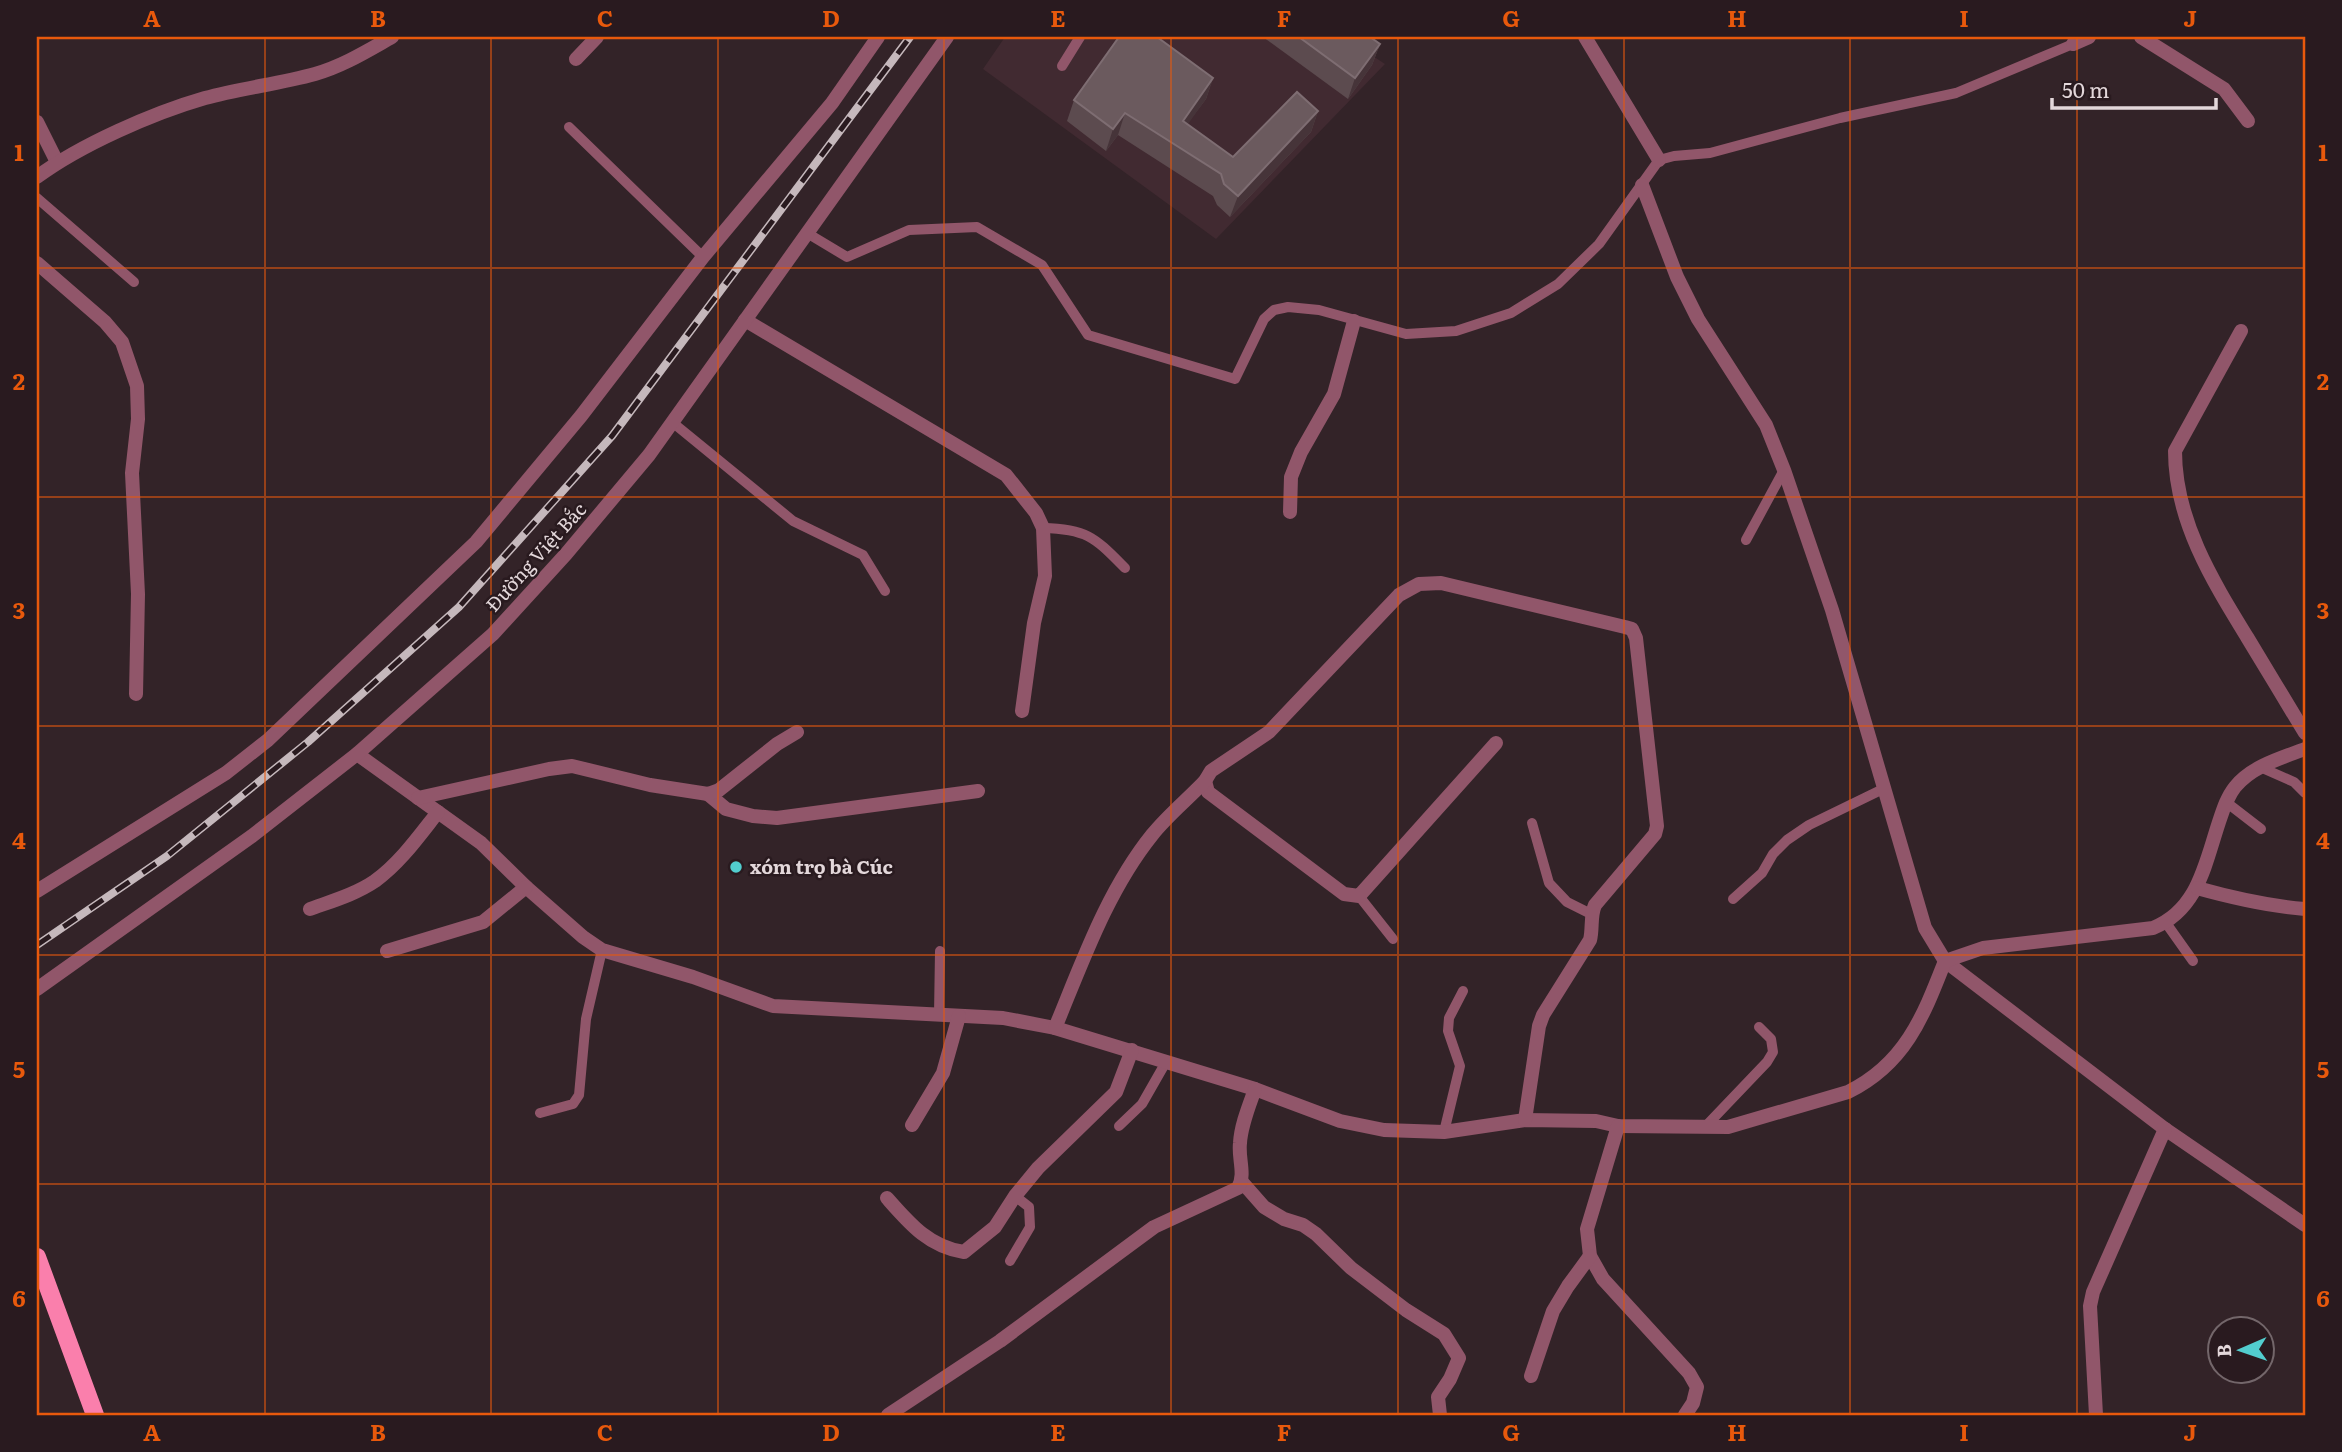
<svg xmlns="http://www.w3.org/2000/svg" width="2342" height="1452" viewBox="0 0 2342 1452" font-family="Literata,serif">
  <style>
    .built { fill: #412a31 }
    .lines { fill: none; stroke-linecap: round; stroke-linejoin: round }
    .service { stroke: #91566a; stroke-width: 10 }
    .minor { stroke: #91566a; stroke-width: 14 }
    .tertiary { stroke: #91566a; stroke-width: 14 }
    .primary { stroke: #fa7fac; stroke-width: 18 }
    .rail-casing { stroke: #c5b8bc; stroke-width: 8 }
    .rail { stroke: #291a1f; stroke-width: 5; stroke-dasharray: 16; stroke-linecap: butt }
    .wall { fill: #5c4b4f }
    .shaded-wall { fill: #463439 }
    .building { fill: #6b5a5e; stroke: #7e6d72; stroke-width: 2 }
    .grid { fill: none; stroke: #e8590c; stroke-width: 2; stroke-opacity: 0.55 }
    .poi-dot { fill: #52cdce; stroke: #291a1f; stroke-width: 2.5 }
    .labels { text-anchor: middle; stroke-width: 5; stroke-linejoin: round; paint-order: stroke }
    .street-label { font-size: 19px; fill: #e3d7da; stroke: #291a1f }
    .poi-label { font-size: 19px; font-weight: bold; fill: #e3d7da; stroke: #291a1f; text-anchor: start }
    .neatline { fill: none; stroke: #e8590c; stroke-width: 2.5 }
    .grid-label { font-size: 23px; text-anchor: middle; font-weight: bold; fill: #e8590c }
  </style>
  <rect width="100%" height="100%" fill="#332328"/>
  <path class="built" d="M1005 37H1344L1385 64 1216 239 983 69Z"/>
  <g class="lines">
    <g class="service">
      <path d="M1062 66 1080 37"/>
      <path d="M569 127 703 257"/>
      <path d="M37 198 134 282"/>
      <path d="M807 233 847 257 909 230 977 227 1042 265 1088 335 1235 379 1264 319 1274 310 1288 307 1319 310 1406 334 1456 331 1511 313 1558 284 1599 244 1659 160 1674 156 1710 153 1840 118 1956 93 2073 44"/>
      <path d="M672 422 793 521 863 555 885 591"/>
      <path d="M1043 528C1088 529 1095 538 1125 568"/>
      <path d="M1746 540 1784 470"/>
      <path d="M2260 767 2294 782 2305 793"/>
      <path d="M2226 802 2261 829"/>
      <path d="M1532 823 1549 883 1567 902 1591 914"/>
      <path d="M1359 896 1393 939"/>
      <path d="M1733 899 1762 873 1773 854 1787 840 1809 825 1883 789"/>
      <path d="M2166 923 2193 961"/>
      <path d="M939 1015 940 951"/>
      <path d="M540 1113 573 1104 579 1095 586 1019 602 950"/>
      <path d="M1119 1126 1142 1104 1166 1062"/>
      <path d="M1704 1128 1767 1062 1773 1052 1771 1039 1759 1027"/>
      <path d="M1444 1132 1460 1066 1448 1031 1449 1018 1463 991"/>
      <path d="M1010 1261 1030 1227 1029 1207 1015 1196"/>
    </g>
    <g class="minor">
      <path d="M1585 37 1659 160"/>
      <path d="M2141 37 2224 89 2248 121"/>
      <path d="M2073 44 2089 37"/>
      <path d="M576 59 597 37"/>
      <path d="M37 122 57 162"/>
      <path d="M37 177C80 145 153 113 205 98 241 88 279 84 315 74 343 66 367 51 392 37"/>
      <path d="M1642 185 1677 277 1698 319 1766 425 1784 470 1832 610 1925 928 1945 961 2165 1129 2305 1225"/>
      <path d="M37 263 105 322 122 342 137 386 138 419 132 473 138 594 136 694"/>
      <path d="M745 320 1006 475 1036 513 1043 528 1045 576 1034 623 1022 711"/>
      <path d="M2241 331 2175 451C2175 520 2212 580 2247 637 2266 669 2286 701 2305 733"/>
      <path d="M1290 512 1291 477 1301 452 1334 394 1354 321"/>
      <path d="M357 754 481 843 526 887 583 937 602 950 693 977 773 1006 1003 1018 1055 1028 1255 1089 1340 1121 1384 1130 1444 1132 1525 1120 1596 1121 1618 1126 1728 1127 1848 1092C1905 1064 1923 1017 1945 961L1983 948 2153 928C2198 910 2205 864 2219 822 2223 810 2227 797 2235 787 2252 766 2281 758 2305 749"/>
      <path d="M1205 781 1208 792 1344 894 1359 896 1496 743"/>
      <path d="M708 794 726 809 753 816 777 818 978 791"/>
      <path d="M418 798 549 769 572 766 650 785 708 794 719 790 777 744 797 732"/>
      <path d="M2197 888C2233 898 2268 906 2305 909"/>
      <path d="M37 891 226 773 268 740 476 542 581 416 703 257 832 103 878 37"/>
      <path d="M310 909C332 901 356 894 375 881 400 863 419 836 438 812"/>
      <path d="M387 951 483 922 526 887"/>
      <path d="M1055 1028C1082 963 1107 891 1152 835 1167 816 1188 799 1205 781L1211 771 1269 732 1399 595 1419 584 1441 583 1625 627 1632 629 1636 638 1657 826 1655 834 1595 905C1590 916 1593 928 1590 940L1543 1015 1539 1026 1525 1120"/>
      <path d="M912 1125 943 1073 959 1016"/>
      <path d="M1618 1126 1587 1229 1590 1256 1603 1279 1689 1373 1697 1387 1693 1403 1685 1415"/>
      <path d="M1242 1182 1264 1207 1284 1219 1303 1225 1316 1234 1351 1268 1406 1310 1444 1334 1459 1358 1450 1379 1438 1397 1440 1415"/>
      <path d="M887 1198C909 1223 929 1247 964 1252L995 1227 1015 1196 1038 1168 1116 1092 1132 1050"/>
      <path d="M1531 1376 1553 1311 1568 1286 1590 1256"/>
      <path d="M888 1415 1000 1341 1154 1227 1238 1188C1246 1174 1238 1159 1240 1143 1241 1125 1249 1106 1255 1089"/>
      <path d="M2096 1415 2090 1306 2093 1292 2165 1129"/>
    </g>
    <path class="tertiary" d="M37 989 252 836 357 754 493 634 566 554 649 455 947 37"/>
    <path class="primary" d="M37 1257 95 1415"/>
    <g class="rail-casing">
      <path id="rail" d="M37 945 167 856 308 742 459 607 612 436 910 37"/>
    </g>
    <use href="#rail" class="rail"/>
  </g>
  <g class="wall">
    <path d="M1263 37H1370L1380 44 1372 65 1348 99Z"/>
    <path d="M1213 78 1206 99 1187 124 1233 157 1318 111 1311 132 1230 217 1217 205 1213 196 1118 135 1106 151 1067 121 1074 100Z"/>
  </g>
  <g class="shaded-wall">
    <path d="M1380 44 1372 65 1348 99 1355 78Z"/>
    <path d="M1213 78 1206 99 1175 142 1183 121Z"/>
    <path d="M1318 111 1311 132 1230 217 1238 196Z"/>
    <path d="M1125 113 1118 135 1106 151 1113 129Z"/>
  </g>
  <g class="building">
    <path d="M1119 37H1157L1213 78 1183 121 1233 157 1297 92 1318 111 1238 196 1224 184 1221 174 1125 113 1113 129 1074 100Z"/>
    <path d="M1299 37H1370L1380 44 1355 78Z"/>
  </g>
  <path class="grid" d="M265 37V1415M491 37V1415M718 37V1415M944 37V1415M1171 37V1415M1398 37V1415M1624 37V1415M1850 37V1415M2077 37V1415M37 268H2305M37 497H2305M37 726H2305M37 955H2305M37 1184H2305"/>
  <circle class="poi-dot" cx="736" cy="867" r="7"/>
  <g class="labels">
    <g class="street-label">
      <text transform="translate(536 557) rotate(-48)" y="7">Đường Việt Bắc</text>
    </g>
    <g class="poi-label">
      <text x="750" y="874">xóm trọ bà Cúc</text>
    </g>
  </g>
  <rect width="2342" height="1452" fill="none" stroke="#291a1f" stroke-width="77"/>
  <g transform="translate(2241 1350) rotate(268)"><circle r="33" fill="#291a1f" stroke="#73666a" stroke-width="2"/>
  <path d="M0-5L12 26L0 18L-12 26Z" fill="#52cdce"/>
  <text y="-10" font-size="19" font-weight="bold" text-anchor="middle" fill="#e3d7da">B</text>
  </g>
  <path d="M2052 98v10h164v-10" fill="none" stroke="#e3d7da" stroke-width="3.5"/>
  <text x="2062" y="98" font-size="21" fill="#e3d7da" stroke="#291a1f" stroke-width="5" paint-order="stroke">50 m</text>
  <rect x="38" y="38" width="2266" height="1376" class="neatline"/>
  <g class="grid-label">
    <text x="152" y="27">A</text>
    <text x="378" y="27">B</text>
    <text x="605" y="27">C</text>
    <text x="831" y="27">D</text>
    <text x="1058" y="27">E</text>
    <text x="1284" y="27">F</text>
    <text x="1511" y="27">G</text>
    <text x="1737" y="27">H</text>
    <text x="1964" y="27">I</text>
    <text x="2190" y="27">J</text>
    <text x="19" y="161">1</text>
    <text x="2323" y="161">1</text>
    <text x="19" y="390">2</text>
    <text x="2323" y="390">2</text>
    <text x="19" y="619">3</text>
    <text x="2323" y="619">3</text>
    <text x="19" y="849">4</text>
    <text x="2323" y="849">4</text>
    <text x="19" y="1078">5</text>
    <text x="2323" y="1078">5</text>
    <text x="19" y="1307">6</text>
    <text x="2323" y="1307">6</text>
    <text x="152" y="1441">A</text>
    <text x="378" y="1441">B</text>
    <text x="605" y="1441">C</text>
    <text x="831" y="1441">D</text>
    <text x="1058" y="1441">E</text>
    <text x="1284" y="1441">F</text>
    <text x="1511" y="1441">G</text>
    <text x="1737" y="1441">H</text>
    <text x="1964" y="1441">I</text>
    <text x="2190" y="1441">J</text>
  </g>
</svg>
